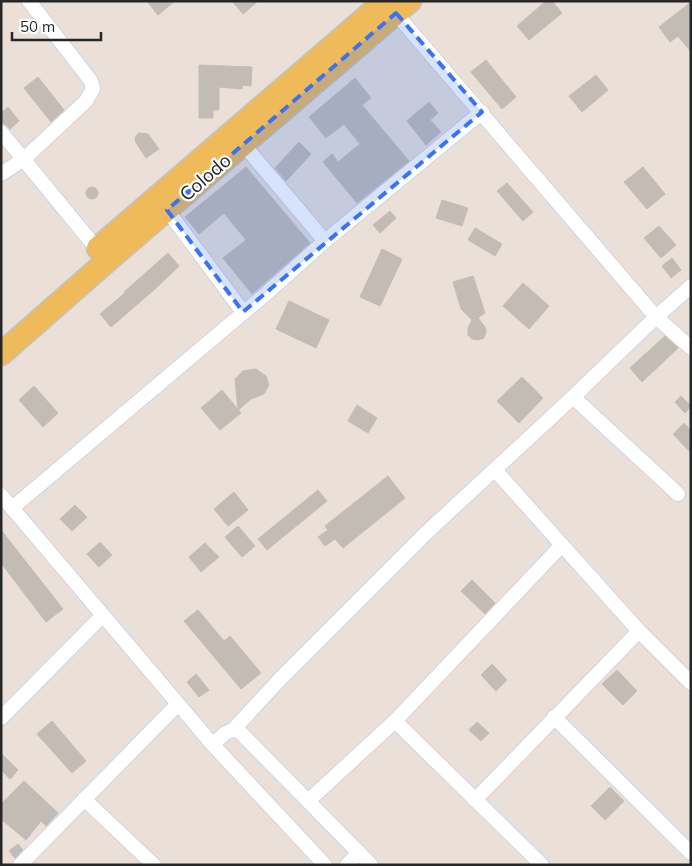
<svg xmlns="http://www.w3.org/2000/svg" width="692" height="866" viewBox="0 0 692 866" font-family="Mulish,sans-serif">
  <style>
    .building { fill: #c2bcb4; stroke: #c5bcb3 }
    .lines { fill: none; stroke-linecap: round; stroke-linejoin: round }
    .minor-casing { stroke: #ced4e0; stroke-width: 16 }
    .primary-casing { stroke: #c3c3c3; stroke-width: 25 }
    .minor { stroke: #fff; stroke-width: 14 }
    .primary { stroke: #eeba5a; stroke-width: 22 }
    .marked { fill: #3972f6; fill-opacity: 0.2; stroke: #3972f6; stroke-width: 4; stroke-dasharray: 10 6; stroke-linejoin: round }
    .labels { text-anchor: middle; stroke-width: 4.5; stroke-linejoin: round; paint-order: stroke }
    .street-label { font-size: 19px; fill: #272727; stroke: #fff }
  </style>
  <rect width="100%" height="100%" fill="#eae0d8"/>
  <g class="building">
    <path d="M147 1H175L158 15Z"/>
    <path d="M232 1H258L243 14Z"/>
    <path d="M546 1H552L562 13 529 40 517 26Z"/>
    <path d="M691 2V52L678 36 670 42 659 27Z"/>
    <path d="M486 60 516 97 502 109 471 72Z"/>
    <path d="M199 65 252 67 251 86 243 85 242 89 219 87V110H213V118H199Z"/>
    <path d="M596 75 608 90 582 112 569 96Z"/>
    <path d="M38 77 64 110 51 122 24 88Z"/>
    <path d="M355 78 371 98 362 105 409 161 357 203 323 162 332 154 338 162 360 144 344 124 326 138 309 117Z"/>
    <path d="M429 102 438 113 430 120 441 132 426 145 407 121Z"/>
    <path d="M8 107 19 121 10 129 1 121V113Z"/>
    <path d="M139 133 148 134 159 149 146 158 135 141 136 136Z"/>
    <path d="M299 142 311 154 286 181 275 168Z"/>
    <path d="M246 167 310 243 252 294 223 258 246 240 224 213 199 234 185 217Z"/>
    <path d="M643 167 665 194 647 209 624 182Z"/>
    <path d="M507 183 533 212 523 221 497 191Z"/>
    <circle cx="92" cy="193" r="6"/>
    <path d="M442 200 468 208 462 226 436 218Z"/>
    <path d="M390 211 396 218 380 233 373 225Z"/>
    <path d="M659 226 676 245 661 258 644 238Z"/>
    <path d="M475 228 502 244 495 256 468 240Z"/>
    <path d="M382 249 402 259 380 306 360 297Z"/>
    <path d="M168 253 179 266 155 289 111 327 100 314 125 293 124 292Z"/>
    <path d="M672 258 681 270 671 278 662 266Z"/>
    <path d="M473 276 485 313 478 318 485 327 486 332 484 338 478 340 472 339 468 335V328L472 320 461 309 453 282Z"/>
    <path d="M523 283 549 306 529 329 503 306Z"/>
    <path d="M289 301 329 320 316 348 276 329Z"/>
    <path d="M665 336 678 348 642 382 630 368Z"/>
    <path d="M256 369 266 376 269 385 264 394 251 399 238 410 235 379 243 371Z"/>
    <path d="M522 377 543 398 519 423 497 401Z"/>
    <path d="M34 386 58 413 43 427 19 400Z"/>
    <path d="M222 390 241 413 220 430 201 408Z"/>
    <path d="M681 396 691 406 685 413 675 402Z"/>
    <path d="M357 405 377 418 368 433 348 421Z"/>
    <path d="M684 423 691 431V453L673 434Z"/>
    <path d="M388 476 405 498 343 548 335 539 325 546 318 537 328 530 325 526Z"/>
    <path d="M318 490 327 501 267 550 258 539Z"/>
    <path d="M234 492 248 510 228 526 214 509Z"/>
    <path d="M75 505 87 517 72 531 60 519Z"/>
    <path d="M238 526 255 546 242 557 225 537Z"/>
    <path d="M1 530 63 609 46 622 1 563Z"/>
    <path d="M100 542 112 555 99 567 87 554Z"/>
    <path d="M205 543 219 557 201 572 189 557Z"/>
    <path d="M472 580 495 603 485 614 461 591Z"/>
    <path d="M198 610 224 641 230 636 261 673 241 689 184 621Z"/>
    <path d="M492 664 507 680 496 691 481 675Z"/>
    <path d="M617 670 637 691 623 705 602 684Z"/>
    <path d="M196 674 209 690 199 697 187 682Z"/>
    <path d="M52 721 86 761 72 773 37 734Z"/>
    <path d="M477 722 489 733 481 741 469 730Z"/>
    <path d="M1 753 18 770 10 779 1 770Z"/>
    <path d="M24 781 58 813 46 826 41 821 26 840 1 819V804Z"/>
    <path d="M610 787 624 801 605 820 591 806Z"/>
    <path d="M18 844 23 850 15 858 9 851Z"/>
  </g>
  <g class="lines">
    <g class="minor-casing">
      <g id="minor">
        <path d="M391 8 656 317 691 348"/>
        <path d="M1 132 97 249"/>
        <path d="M243 144 325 241"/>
        <path d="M1 174 24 159 86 101 93 89 91 81 29 1"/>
        <path d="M167 210 243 312"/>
        <path d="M573 397 678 494"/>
        <path d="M495 470 639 631 691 683"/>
        <path d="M1 495 213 745 325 865"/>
        <path d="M12 508 268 292 325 241 482 112"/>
        <path d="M554 717 691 853"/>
        <path d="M1 718 102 616"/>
        <path d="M395 721 542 865"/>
        <path d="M234 729 280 679 425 534 573 397 656 317 691 286"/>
        <path d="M213 745C220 738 228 727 239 731L371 865"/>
        <path d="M84 799 154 865"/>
        <path d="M475 800 639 631"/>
        <path d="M308 801 395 721 561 546"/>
        <path d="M20 865 178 704"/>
        <path d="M347 865 359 852"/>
      </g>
    </g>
    <g class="primary-casing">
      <g id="primary">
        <path d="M98 248 385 1"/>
        <path d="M1 354 107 261 410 1"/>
      </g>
    </g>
    <use href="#minor" class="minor"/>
    <use href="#primary" class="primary"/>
  </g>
  <path class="marked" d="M396 13 482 112 243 312 167 210Z"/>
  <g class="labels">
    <g class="street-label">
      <text transform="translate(205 177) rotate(-41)" y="7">Colodo</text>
    </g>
  </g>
  <rect width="692" height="866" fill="none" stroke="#272727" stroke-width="5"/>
  <path d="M12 32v8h89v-8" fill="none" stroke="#272727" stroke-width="2.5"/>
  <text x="20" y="32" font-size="15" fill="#272727" stroke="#ffffff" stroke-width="4" paint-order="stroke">50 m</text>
</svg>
